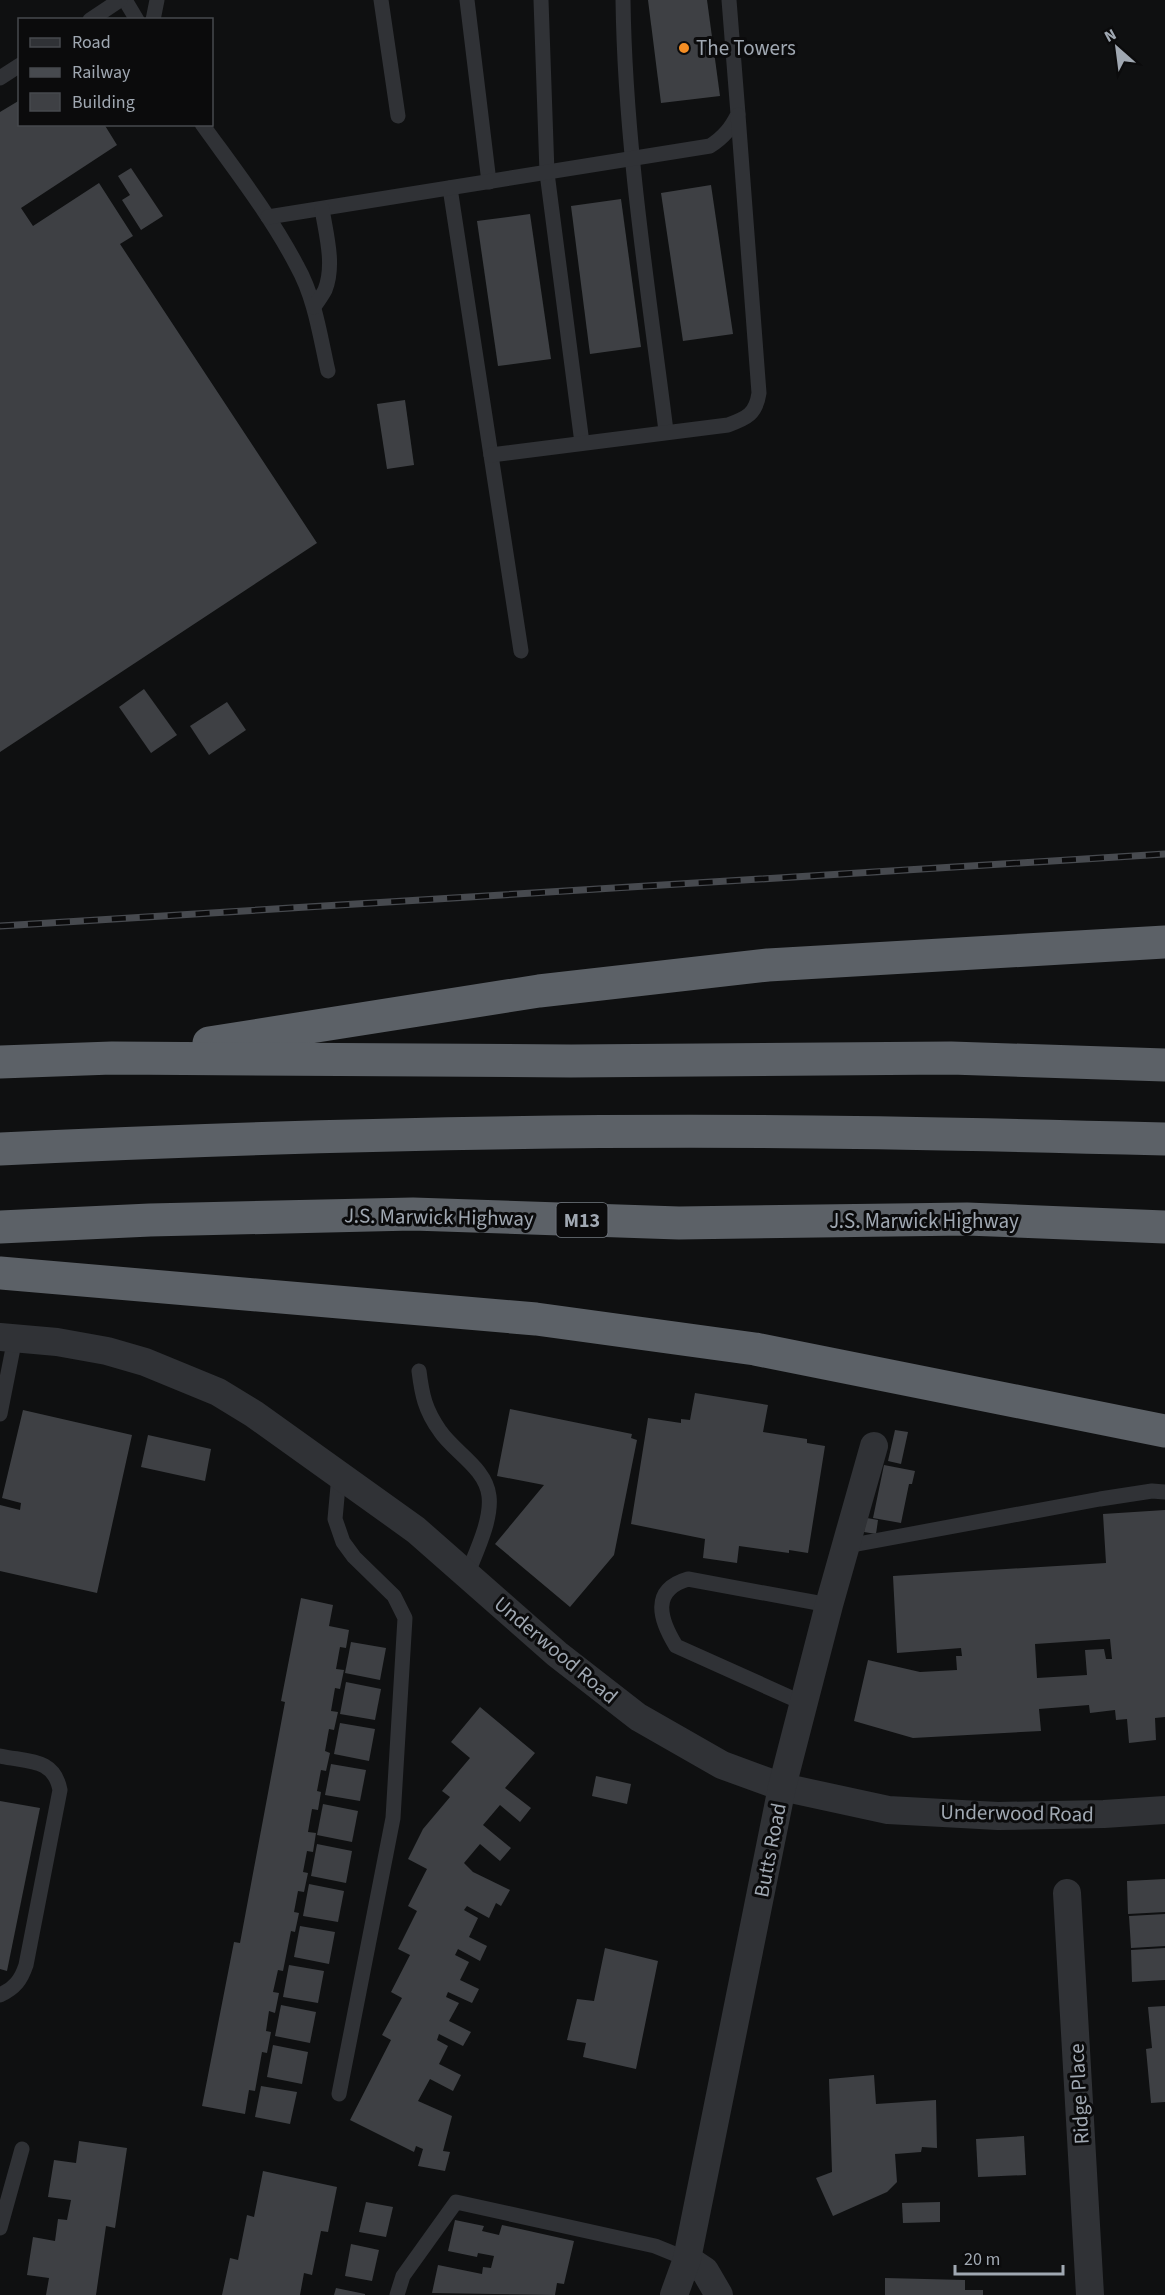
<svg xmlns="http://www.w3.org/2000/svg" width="1165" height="2295" viewBox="0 0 1165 2295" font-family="'Source Sans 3',sans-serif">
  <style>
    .building { fill: #3e4044; fill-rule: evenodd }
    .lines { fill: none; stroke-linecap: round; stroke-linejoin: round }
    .service { stroke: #303236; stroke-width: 15 }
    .minor { stroke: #303236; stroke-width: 28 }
    .motorway { stroke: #5c6167; stroke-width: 33 }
    .rail-casing { stroke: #474a4f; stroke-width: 7 }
    .rail { stroke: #0b0b0c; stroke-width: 4.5; stroke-dasharray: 14; stroke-linecap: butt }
    .poi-dot { fill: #f58e24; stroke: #0b0b0c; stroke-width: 2 }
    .labels { text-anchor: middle; stroke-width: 6; stroke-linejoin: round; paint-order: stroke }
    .shield { fill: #0b0b0c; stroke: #737980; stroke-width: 1.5 }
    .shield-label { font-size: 20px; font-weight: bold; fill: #a0a8b2 }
    .poi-label { font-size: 21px; fill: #a0a8b2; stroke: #0b0b0c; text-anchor: start }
    .street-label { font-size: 21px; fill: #a0a8b2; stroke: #0b0b0c }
  </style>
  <rect width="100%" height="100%" fill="#0f1011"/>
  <g class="building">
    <path d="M648 0H707L720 96 661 103Z"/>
    <path d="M20 100V124H104L117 145 21 208 33 226 99 183 133 236 120 244 317 543 0 752V112Z"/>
    <path d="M131 168 163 216 141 230 122 200 130 195 118 176Z"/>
    <path d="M711 185 733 334 683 341 661 193Z"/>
    <path d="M621 199 641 347 590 354 571 206Z"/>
    <path d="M530 214 551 359 498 366 477 221Z"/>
    <path d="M405 400 414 465 387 469 377 404Z"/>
    <path d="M144 689 177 735 151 753 119 707Z"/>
    <path d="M227 702 246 730 209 755 190 726Z"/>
    <path d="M695 1393 768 1405 763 1432 807 1439V1443L825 1446 808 1553 789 1550V1553L739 1546 737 1563 703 1558 705 1539 631 1524 648 1418 681 1423V1419L690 1420Z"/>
    <path d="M510 1409 632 1434 631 1438 637 1440 614 1555 570 1607 495 1544 544 1485 497 1476Z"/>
    <path d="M23 1410 132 1435 97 1593 0 1571V1505L20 1510 21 1503 2 1498Z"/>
    <path d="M895 1430 908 1432 901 1464 888 1461Z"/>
    <path d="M148 1435 211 1449 205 1481 141 1467Z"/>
    <path d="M884 1465 915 1471 912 1484H909L901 1523 873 1518Z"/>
    <path d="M1165 1510V1717L1155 1718 1156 1740 1129 1743 1127 1719 1116 1720 1115 1710 1090 1713 1089 1705 1039 1709 1041 1731 913 1738 854 1721 868 1660 920 1672 957 1670 956 1656H962L961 1648 897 1653 893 1576 1106 1563 1103 1514ZM1110 1639 1112 1659H1106L1104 1649 1085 1650 1087 1675 1037 1678 1035 1644Z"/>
    <path d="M867 1518 878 1520 876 1534 864 1532Z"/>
    <path d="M301 1598 333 1605 329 1626 349 1630 346 1648 340 1647 336 1669 344 1670 340 1689 335 1688 331 1711 338 1712 334 1730 329 1729 325 1751 330 1753 326 1771 321 1770 317 1791 321 1792 318 1810 312 1809 308 1832 316 1833 313 1852 307 1851 303 1872 308 1873 304 1892 298 1891 294 1912 299 1913 295 1932 291 1931 283 1971 278 1970 273 1992 279 1993 275 2013 269 2011 266 2031 271 2032 267 2053 262 2052 255 2091 249 2090 245 2114 202 2106 234 1942 240 1943 285 1702 281 1701Z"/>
    <path d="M351 1642 386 1648 380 1680 345 1673Z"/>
    <path d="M346 1682 381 1689 375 1720 340 1714Z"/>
    <path d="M480 1707 535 1753 505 1788 531 1808 520 1822 500 1805 483 1825 511 1848 500 1861 480 1844 464 1863 473 1872 510 1890 501 1906 496 1903 489 1918 467 1906 464 1910 478 1918 469 1937 487 1946 480 1961 458 1949 455 1955 469 1962 460 1980 479 1989 472 2003 448 1992 446 1997 459 2003 449 2021 471 2032 463 2046 439 2034 437 2040 448 2046 439 2064 461 2075 453 2091 430 2079 418 2101 452 2116 443 2151 450 2152 445 2171 418 2166 423 2149 416 2146 414 2152 350 2120 391 2040 382 2035 402 1998 391 1992 410 1955 398 1949 417 1911 408 1906 427 1869 408 1859 423 1829 450 1797 442 1791 470 1758 451 1742Z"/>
    <path d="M340 1723 375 1729 369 1761 334 1754Z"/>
    <path d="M331 1764 366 1770 360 1801 325 1795Z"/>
    <path d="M596 1776 631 1784 627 1804 592 1796Z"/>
    <path d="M0 1801 40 1808 7 1971 0 1969Z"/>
    <path d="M323 1804 358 1811 352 1842 317 1835Z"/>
    <path d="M317 1844 352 1851 346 1883 311 1876Z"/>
    <path d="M1165 1879V1912L1128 1914 1127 1881Z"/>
    <path d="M309 1884 344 1891 338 1922 303 1916Z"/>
    <path d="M1165 1914V1946L1131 1948 1129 1916Z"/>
    <path d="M300 1926 335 1932 329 1964 294 1957Z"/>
    <path d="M605 1948 658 1961 636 2069 583 2057 586 2043 567 2040 577 1999 594 2001Z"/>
    <path d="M1165 1948V1980L1132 1982 1131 1950Z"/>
    <path d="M289 1965 324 1971 318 2003 283 1997Z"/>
    <path d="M281 2005 316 2012 310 2043 275 2036Z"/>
    <path d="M1165 2006V2102L1151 2103 1146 2049 1152 2048 1148 2007Z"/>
    <path d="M273 2045 308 2052 302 2084 267 2077Z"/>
    <path d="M874 2075 876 2104 936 2100 937 2148 922 2147 921 2152 895 2154 897 2182 887 2192 833 2216 816 2178 832 2172 829 2079Z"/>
    <path d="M261 2086 297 2092 290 2124 255 2117Z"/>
    <path d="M1024 2136 1026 2175 978 2177 976 2139Z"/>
    <path d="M79 2141 127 2148 115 2228 106 2226 96 2295H46L49 2278 27 2275 33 2237 55 2241 58 2219 67 2220 71 2200 48 2197 54 2160 76 2163Z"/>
    <path d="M263 2171 337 2187 328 2232 321 2231 312 2275 304 2273 300 2295H222L230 2258 238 2260 247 2215 254 2217Z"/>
    <path d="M366 2202 393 2207 386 2237 359 2232Z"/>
    <path d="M940 2202V2222L903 2223 902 2203Z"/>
    <path d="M455 2220 484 2226 482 2231 499 2235 502 2225 574 2241 564 2284 557 2283 555 2295 432 2293 438 2265 482 2274 483 2267 491 2268 494 2256 478 2253 477 2257 448 2251Z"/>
    <path d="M351 2244 379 2250 372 2281 345 2276Z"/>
    <path d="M885 2278 965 2280V2290H983V2295H885Z"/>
    <path d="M336 2288 365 2294V2295H334Z"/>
  </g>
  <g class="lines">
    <g class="service">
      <path d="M125 0 137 20"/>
      <path d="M381 0 398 116"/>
      <path d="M467 0 489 182"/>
      <path d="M541 0 547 173 582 443"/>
      <path d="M623 0C625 145 648 288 666 431"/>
      <path d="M90 20 120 0"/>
      <path d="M153 20 157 0"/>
      <path d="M0 78 20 65"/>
      <path d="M202 124C235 170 271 216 297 266 315 298 320 336 328 371"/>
      <path d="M450 188 521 651"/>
      <path d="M268 217 710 146C724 137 731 128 738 114L729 0"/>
      <path d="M314 307C317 302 322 296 325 290 335 265 326 234 322 209"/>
      <path d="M491 455 728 425C747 418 756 414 759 393L738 115"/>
      <path d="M419 1371C422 1395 425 1410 440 1431 454 1452 486 1468 489 1496 492 1520 476 1552 467 1575"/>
      <path d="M0 1414 15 1338"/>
      <path d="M339 1475 335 1519 343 1542 354 1557 394 1596 405 1618 393 1818 339 2094"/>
      <path d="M847 1546 1100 1499 1152 1491 1165 1492"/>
      <path d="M805 1704 676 1646C660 1620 650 1590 688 1579L829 1605"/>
      <path d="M0 1756C28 1762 54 1758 60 1790L26 1965C21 1980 15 1988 0 1995"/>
      <path d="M0 2228 22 2149"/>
      <path d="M397 2295 403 2276 456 2202 655 2246 687 2259"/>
    </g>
    <g class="minor">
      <path d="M0 1337 57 1342 107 1351 145 1362 218 1392 254 1414 416 1530 557 1654 638 1717 722 1765 782 1787 888 1810 998 1816 1104 1814 1165 1810"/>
      <path d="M1067 1893 1090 2295"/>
      <path d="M687 2259 705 2271 719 2295"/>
      <path d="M674 2295 687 2259 782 1787 829 1605 874 1446"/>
    </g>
    <g class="motorway">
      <path d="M209 1043 539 991 768 965 1165 942"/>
      <path d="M0 1062 112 1058 571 1061 951 1058 1165 1065"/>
      <path d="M0 1149C271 1136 542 1129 814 1132 931 1133 1048 1136 1165 1139"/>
      <path d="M0 1227 150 1220 413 1214 679 1223 967 1219 1165 1227"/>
      <path d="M0 1273 536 1319 755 1349 1165 1431"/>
    </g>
    <g class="rail-casing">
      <path id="rail" d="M0 926 1165 854"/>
    </g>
    <use href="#rail" class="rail"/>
  </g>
  <circle class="poi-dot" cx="684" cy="48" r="6"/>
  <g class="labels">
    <rect class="shield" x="556.5" y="1203" width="51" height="34" rx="4.5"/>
    <g class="shield-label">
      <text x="582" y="1227">M13</text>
    </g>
    <g class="poi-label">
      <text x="696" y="55">The Towers</text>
    </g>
    <g class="street-label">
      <text transform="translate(439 1217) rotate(1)" y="7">J.S. Marwick Highway</text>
      <text x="924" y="1228">J.S. Marwick Highway</text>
      <text transform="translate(556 1650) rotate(40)" y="7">Underwood Road</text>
      <text transform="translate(1017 1813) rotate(1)" y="7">Underwood Road</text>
      <text transform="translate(770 1850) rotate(-79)" y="7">Butts Road</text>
      <text transform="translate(1079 2094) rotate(-93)" y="7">Ridge Place</text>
    </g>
  </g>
  <rect x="18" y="18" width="195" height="108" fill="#0b0b0c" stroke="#474a4e" stroke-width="1.5"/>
  <rect x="30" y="38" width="30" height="9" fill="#303236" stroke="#474a4e" stroke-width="1.5"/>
  <text x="72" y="48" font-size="18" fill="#a0a8b2">Road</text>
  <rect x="30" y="68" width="30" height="9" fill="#474a4f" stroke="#474a4e" stroke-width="1.5"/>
  <text x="72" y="78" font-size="18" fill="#a0a8b2">Railway</text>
  <rect x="30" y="93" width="30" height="18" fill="#3e4044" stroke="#474a4e" stroke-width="1.5"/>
  <text x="72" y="108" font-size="18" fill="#a0a8b2">Building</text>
  <g transform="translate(1117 48) rotate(332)" stroke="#0b0b0c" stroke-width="4.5" paint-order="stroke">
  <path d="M0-4.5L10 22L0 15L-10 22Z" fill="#a0a8b2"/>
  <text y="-9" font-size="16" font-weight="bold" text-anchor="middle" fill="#a0a8b2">N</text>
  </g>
  <path d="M955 2265v9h108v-9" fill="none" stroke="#a0a8b2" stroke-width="3"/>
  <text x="964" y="2265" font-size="18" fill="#a0a8b2" stroke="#0b0b0c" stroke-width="4.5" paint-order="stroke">20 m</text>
</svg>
